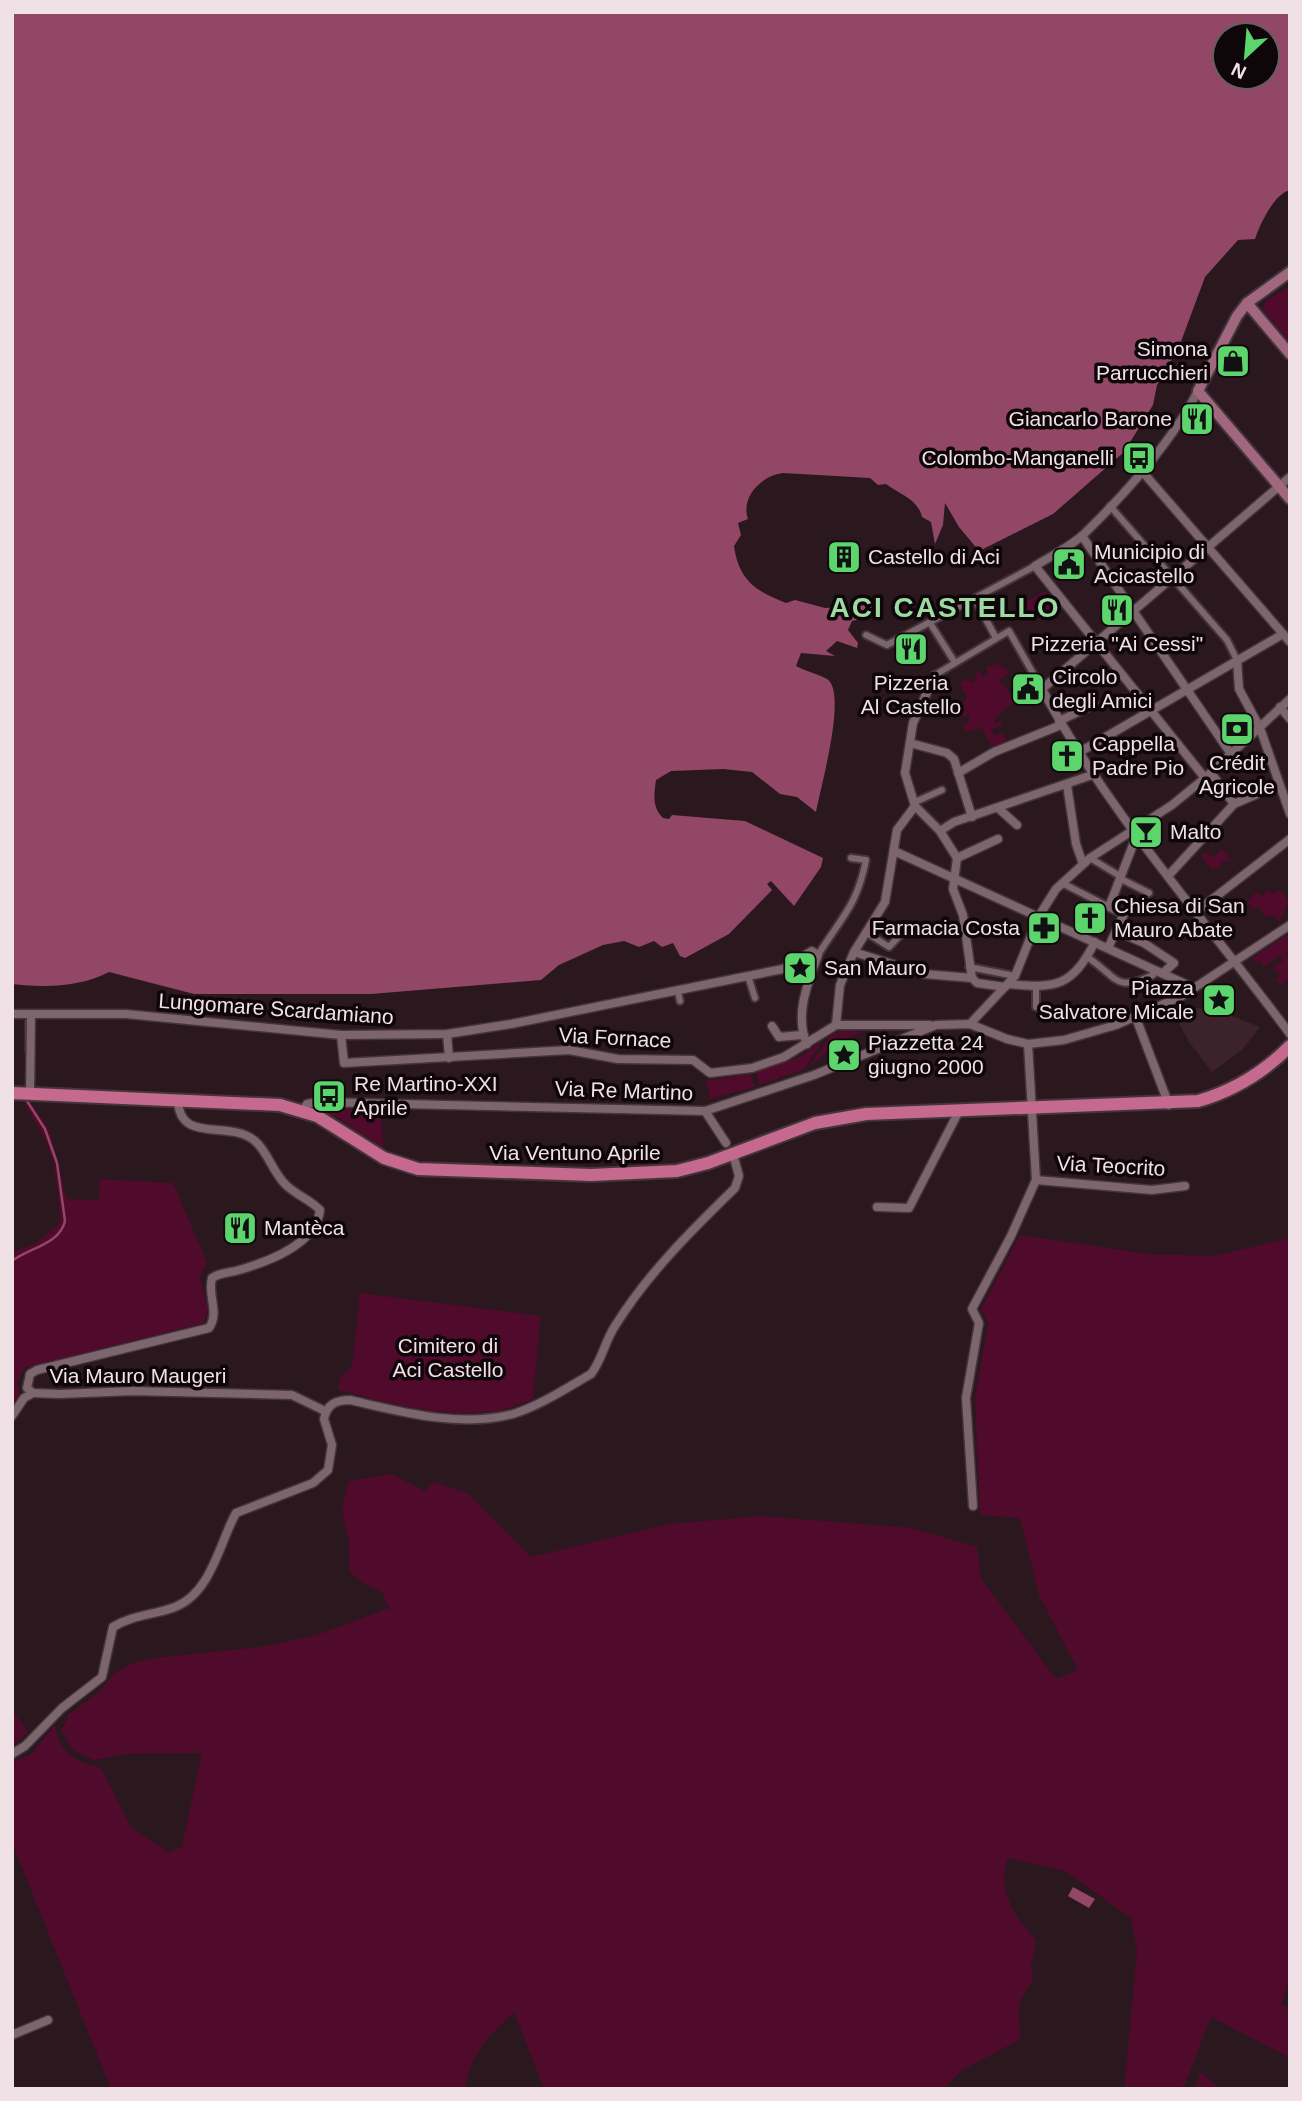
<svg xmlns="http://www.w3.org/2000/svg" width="1302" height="2101" viewBox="0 0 1302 2101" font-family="Arial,sans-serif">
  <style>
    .built { fill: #3b222b }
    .green { fill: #4f0a2c }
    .water { fill: #914765; fill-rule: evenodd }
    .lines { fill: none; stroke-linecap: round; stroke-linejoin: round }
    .stream { stroke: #914765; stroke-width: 2.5 }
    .pedestrian-casing { stroke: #43353a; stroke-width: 10 }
    .minor-casing { stroke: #43353a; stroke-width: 11 }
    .secondary-casing { stroke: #43353a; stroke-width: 14 }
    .primary-casing { stroke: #43353a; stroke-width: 16 }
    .pedestrian { stroke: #7c656d; stroke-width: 6 }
    .minor { stroke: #7c656d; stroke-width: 8 }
    .secondary { stroke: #a0677e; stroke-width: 10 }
    .primary { stroke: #c5698f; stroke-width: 12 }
    .labels { text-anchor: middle; stroke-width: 7; stroke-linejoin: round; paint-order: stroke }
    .poi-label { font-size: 21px; fill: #efe1e6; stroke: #0e0609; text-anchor: start }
    .street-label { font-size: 21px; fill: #efe1e6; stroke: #0e0609 }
    .park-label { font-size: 21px; fill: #f4dde5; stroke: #0e0609 }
    .district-label { font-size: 28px; font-weight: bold; letter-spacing: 2px; fill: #9edba2; stroke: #0e0609 }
  </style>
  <rect width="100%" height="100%" fill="#2b181f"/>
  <path class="built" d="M1196 1008 1210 1010 1212 1008 1260 1027 1243 1049 1212 1072 1189 1042 1173 1012 1180 1010 1187 1014Z"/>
  <g class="green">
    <path d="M1290 286V343L1262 308 1266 301Z"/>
    <path d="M1045 591 1054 607 1026 623 1016 607Z"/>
    <path d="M1002 660 1001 669 1006 667 1009 672 997 683H1003L1010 695 1020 689 1023 694 994 719 995 724 1001 721 1003 724 991 730 994 736 1003 733 1008 744 993 749 982 728 965 732 963 726 970 720 969 714 960 717 956 712 961 709 958 704 967 700 960 683 969 678 972 683 977 680 975 674 979 671 982 677 987 674V666L996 665Z"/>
    <path d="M1222 849 1231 860 1222 862 1218 870 1216 867 1213 870 1201 857 1206 852 1214 857Z"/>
    <path d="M1280 889 1289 901 1279 923 1275 915 1266 917 1258 906 1254 910 1247 901 1257 892 1261 896 1269 890 1273 894Z"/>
    <path d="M1290 933V949L1285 953 1290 961V978L1280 985 1276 980 1281 975 1272 969 1284 960 1280 955 1264 967 1260 961 1256 964 1252 958Z"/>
    <path d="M840 1031H866L839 1042 808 1068 831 1035Z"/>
    <path d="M824 1039 804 1069 760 1085 756 1072 800 1057Z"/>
    <path d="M750 1074 755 1087 710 1099 706 1081Z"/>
    <path d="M29 1101 50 1132 67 1199 99 1200 100 1179 173 1183 207 1263 200 1276 208 1311 204 1323 24 1368 17 1382 20 1395 12 1409V1252L36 1243 60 1223 61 1218 54 1164 47 1143 24 1102Z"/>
    <path d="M324 1107 381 1110 383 1148 340 1119 326 1113Z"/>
    <path d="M1020 1235 1149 1254 1214 1256 1290 1238V1979L1281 2004 1290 2009V2058L1211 2017 1183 2089H1124L1137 1951 1131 1918 1065 1871 1008 1858C998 1882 1009 1907 1024 1926 1029 1932 1034 1936 1036 1944L1031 1964 1033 1982C1016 1999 1018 2017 1021 2039L961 2071 943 2089H544L514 2012C487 2038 472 2051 465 2089H111L12 1843V1762L32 1754 55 1724C59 1753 74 1761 101 1768L131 1827 170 1853 182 1846 202 1753 126 1754 94 1760 73 1750 61 1731 69 1714 101 1690 113 1674 131 1664 153 1658 261 1647 317 1635 389 1608 382 1592 364 1584 349 1571V1542L342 1510 348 1481 392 1474 424 1491 434 1482 469 1494 531 1557 669 1524 761 1516 912 1528 977 1547 981 1578 1056 1679 1078 1670 1039 1595 1020 1518 980 1515 975 1397 988 1323 981 1309Z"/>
    <path d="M360 1293 541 1316 533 1399C521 1403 509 1409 497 1411 445 1419 388 1403 338 1390L340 1378 352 1367Z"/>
    <path d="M12 1710 28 1732 12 1746Z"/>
    <path d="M1201 2072 1219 2089H1194Z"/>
  </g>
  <g class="water">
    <path d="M12 12H1290V190C1274 194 1260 224 1255 239L1238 240 1205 277 1179 347 1157 385 1153 405 1124 452 1053 514 979 551 959 527 945 503 943 525 935 544 931 522 922 517C918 499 899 494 886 484L878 485 870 478 783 473C763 475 740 496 748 519L738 523 741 535 734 546C739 581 756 591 786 603L795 600 825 608 869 605 874 610 870 617 852 621 848 630 858 643 857 648 837 641 826 651 835 656 801 653 796 666C805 671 818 674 827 679 848 692 820 789 816 812L797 797 780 794 752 772 723 769 671 771 656 780C654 795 652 807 663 818L669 819 672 815 745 821 823 858 821 867 794 906 771 881 767 884 772 890 729 934 685 958 680 956 673 943 662 947 654 941 639 947 624 941 603 945 559 965 541 980 371 994H194L109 972C81 987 45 988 12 984ZM1225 35H1267V77H1225Z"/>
    <path d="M1073 1887 1095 1899 1089 1908 1068 1896Z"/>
  </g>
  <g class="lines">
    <g class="stream">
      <path d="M26 1021V1053"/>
      <path d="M12 1261C29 1248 60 1244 65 1221L57 1163 45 1129 27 1101"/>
    </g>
    <g class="pedestrian-casing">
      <g id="pedestrian">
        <path d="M1110 506 1227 640 1237 660"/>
        <path d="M975 599 996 638"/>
        <path d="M930 623 954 661"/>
        <path d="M866 635 887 645 1035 566"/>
        <path d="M935 675 1009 631 1042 689"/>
        <path d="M924 704 932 706"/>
        <path d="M935 707 941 712"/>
        <path d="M915 802 942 790"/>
        <path d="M1090 858 1120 876"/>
        <path d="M1119 878 1149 893"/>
        <path d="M1062 883 1109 907"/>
        <path d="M867 933 889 947 907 928"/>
        <path d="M818 955C841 918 857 906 866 860L851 858"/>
        <path d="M1087 957C1118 977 1114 993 1153 975"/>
        <path d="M969 967 1015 976"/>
        <path d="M748 976 755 998"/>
        <path d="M1036 986V1007"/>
        <path d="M678 991 680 1001"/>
      </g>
    </g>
    <g class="minor-casing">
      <g id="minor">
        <path d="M1198 391C1172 441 1125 494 1084 534 1070 547 1051 556 1035 566L1205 778"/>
        <path d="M1141 470 1290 642"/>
        <path d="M1290 477 1042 689C1111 817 1204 918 1290 1034"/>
        <path d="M1082 536 1231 754"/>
        <path d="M1237 660 1239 689 1260 728 1290 814"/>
        <path d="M1280 707 1290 719"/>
        <path d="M1059 721 1095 704"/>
        <path d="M910 743 947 753 954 759 972 817"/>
        <path d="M1078 753 1283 634"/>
        <path d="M958 773 994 752 1061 725"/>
        <path d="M1211 773 1234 804"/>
        <path d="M1067 785 1076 844 1083 864"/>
        <path d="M915 806 940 831 957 858 953 889 963 915 972 978"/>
        <path d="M998 808 1017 825"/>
        <path d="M940 831 954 822 1092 775"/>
        <path d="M894 851 1194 988"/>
        <path d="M957 858 998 839"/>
        <path d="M1168 876 1234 804 1257 794"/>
        <path d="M1196 912 1290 839"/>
        <path d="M1116 931 1144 943 1174 963 1163 973"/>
        <path d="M1108 948 1124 914 1109 907 1136 837"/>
        <path d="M854 952 924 974 972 978 977 983 1005 987"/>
        <path d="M1009 984C1057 989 1072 986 1095 942"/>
        <path d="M12 1014H126L341 1035 447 1034 511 1024 748 976 783 969 812 951 818 955C808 982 794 1016 807 1044"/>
        <path d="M1136 1018 1169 1105"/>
        <path d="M970 1024 1015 976 1039 916 1056 889 1090 858 1172 805 1205 778 1290 699"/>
        <path d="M836 1025 840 985 854 952 885 902 897 830 915 806 905 773 913 723 935 675"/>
        <path d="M772 1026 779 1037 802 1035"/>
        <path d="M447 1034 449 1058"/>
        <path d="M341 1035 344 1063 569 1050 618 1059 693 1060 710 1073 752 1068 784 1057 836 1025H930"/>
        <path d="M30 1094 31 1014"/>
        <path d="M178 1100C179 1145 230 1119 255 1141 268 1152 273 1173 286 1185 296 1195 311 1200 320 1210 316 1245 267 1262 239 1270 230 1273 220 1272 212 1278 207 1295 220 1312 209 1328L37 1370 30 1374 27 1388 33 1393 60 1394 133 1391 292 1395 325 1411"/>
        <path d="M303 1110 307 1104 317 1102 705 1111 814 1075 936 1025 970 1024 1007 1039 1028 1044 1064 1040 1116 1025 1182 996 1290 925"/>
        <path d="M705 1111 726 1143"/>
        <path d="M1036 1180 1152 1190 1185 1186"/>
        <path d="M877 1207 909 1208 960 1109"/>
        <path d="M12 1416 24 1398 33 1393"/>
        <path d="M973 1506 966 1398 979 1323 972 1309 1011 1236 1036 1180 1028 1044"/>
        <path d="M12 1754 25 1746 62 1708 102 1677 113 1627C132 1615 154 1615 175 1607 211 1593 219 1544 236 1513L313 1483 328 1470 332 1445 324 1419C327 1404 336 1400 350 1400 402 1412 460 1428 513 1414 539 1406 567 1388 591 1374 602 1360 605 1341 615 1326 648 1273 691 1231 735 1188L739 1176 733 1154"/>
        <path d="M12 2035 48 2020"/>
      </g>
    </g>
    <g class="secondary-casing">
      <g id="secondary">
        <path d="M1290 272 1247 303 1237 316 1198 391 1290 499"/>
        <path d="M1247 303 1290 354"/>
      </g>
    </g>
    <g class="primary-casing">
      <path id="primary" d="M12 1093 280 1105 317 1116 384 1158 418 1169 591 1175 677 1171 708 1163 815 1123 866 1114 1198 1101C1233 1091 1263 1073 1290 1046"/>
    </g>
    <use href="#pedestrian" class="pedestrian"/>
    <use href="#minor" class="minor"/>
    <use href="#secondary" class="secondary"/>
    <use href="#primary" class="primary"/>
  </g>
  <defs>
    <g id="shop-square" transform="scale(1.75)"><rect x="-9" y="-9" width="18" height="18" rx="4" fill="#5dd56d" stroke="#0e0609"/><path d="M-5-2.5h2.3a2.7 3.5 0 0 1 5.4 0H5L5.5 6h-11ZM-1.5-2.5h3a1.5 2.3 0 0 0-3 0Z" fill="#111"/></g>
    <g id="restaurant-square" transform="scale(1.75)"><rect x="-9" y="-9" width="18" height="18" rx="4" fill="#5dd56d" stroke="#0e0609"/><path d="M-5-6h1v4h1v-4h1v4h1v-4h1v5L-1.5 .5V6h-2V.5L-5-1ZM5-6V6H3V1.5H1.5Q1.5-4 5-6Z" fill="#111"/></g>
    <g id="bus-square" transform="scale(1.75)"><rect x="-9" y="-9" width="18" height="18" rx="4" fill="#5dd56d" stroke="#0e0609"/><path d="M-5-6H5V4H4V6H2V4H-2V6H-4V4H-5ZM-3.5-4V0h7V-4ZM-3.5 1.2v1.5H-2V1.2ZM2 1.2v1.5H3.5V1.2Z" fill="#111"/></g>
    <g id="building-square" transform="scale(1.75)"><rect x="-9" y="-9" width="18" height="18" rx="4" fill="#5dd56d" stroke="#0e0609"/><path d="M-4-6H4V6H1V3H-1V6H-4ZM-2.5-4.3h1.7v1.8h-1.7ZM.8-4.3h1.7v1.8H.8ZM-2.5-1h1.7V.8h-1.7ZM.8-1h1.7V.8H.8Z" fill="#111"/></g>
    <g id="civic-square" transform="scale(1.75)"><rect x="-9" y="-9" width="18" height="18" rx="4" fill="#5dd56d" stroke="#0e0609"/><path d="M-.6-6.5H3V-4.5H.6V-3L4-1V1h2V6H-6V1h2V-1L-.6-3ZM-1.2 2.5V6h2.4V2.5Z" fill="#111"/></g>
    <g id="bank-square" transform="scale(1.75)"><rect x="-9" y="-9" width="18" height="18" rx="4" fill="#5dd56d" stroke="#0e0609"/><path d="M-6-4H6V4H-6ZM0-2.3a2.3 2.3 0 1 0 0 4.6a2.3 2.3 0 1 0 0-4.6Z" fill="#111"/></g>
    <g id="church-square" transform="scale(1.75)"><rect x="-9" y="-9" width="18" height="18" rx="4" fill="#5dd56d" stroke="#0e0609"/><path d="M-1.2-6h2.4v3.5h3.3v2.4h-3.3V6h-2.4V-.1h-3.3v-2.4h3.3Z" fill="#111"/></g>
    <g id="bar-square" transform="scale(1.75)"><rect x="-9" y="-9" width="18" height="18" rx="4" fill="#5dd56d" stroke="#0e0609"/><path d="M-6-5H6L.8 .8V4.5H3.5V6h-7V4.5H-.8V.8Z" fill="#111"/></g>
    <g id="pharmacy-square" transform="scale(1.75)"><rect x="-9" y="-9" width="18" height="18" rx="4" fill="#5dd56d" stroke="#0e0609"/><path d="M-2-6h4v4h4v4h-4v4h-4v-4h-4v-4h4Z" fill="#111"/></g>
    <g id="sight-square" transform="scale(1.75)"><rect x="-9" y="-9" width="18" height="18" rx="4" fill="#5dd56d" stroke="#0e0609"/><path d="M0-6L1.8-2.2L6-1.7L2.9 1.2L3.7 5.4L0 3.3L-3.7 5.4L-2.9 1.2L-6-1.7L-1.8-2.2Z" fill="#111"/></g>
  </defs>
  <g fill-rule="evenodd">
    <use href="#shop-square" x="1233" y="361"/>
    <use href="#restaurant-square" x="1197" y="419"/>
    <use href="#bus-square" x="1139" y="458"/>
    <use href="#building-square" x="844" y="557"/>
    <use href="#civic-square" x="1069" y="564"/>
    <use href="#restaurant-square" x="1117" y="610"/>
    <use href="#restaurant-square" x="911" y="649"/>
    <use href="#civic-square" x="1028" y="689"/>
    <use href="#bank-square" x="1237" y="729"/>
    <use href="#church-square" x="1067" y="756"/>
    <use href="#bar-square" x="1146" y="832"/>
    <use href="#church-square" x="1090" y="918"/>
    <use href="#pharmacy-square" x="1044" y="928"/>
    <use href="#sight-square" x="800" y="968"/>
    <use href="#sight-square" x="1219" y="1000"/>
    <use href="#sight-square" x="844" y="1055"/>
    <use href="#bus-square" x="329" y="1096"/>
    <use href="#restaurant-square" x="240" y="1228"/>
  </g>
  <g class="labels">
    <g class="poi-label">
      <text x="1208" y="356" text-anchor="end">Simona<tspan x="1208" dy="24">Parrucchieri</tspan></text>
      <text x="1172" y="426" text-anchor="end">Giancarlo Barone</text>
      <text x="1114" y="465" text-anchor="end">Colombo-Manganelli</text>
      <text x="1094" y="559">Municipio di<tspan x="1094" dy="24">Acicastello</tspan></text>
      <text x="868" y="564">Castello di Aci</text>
      <text x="1117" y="651" text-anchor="middle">Pizzeria "Ai Cessi"</text>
      <text x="1052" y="684">Circolo<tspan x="1052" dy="24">degli Amici</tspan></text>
      <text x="911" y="690" text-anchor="middle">Pizzeria<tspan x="911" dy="24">Al Castello</tspan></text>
      <text x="1092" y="751">Cappella<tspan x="1092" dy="24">Padre Pio</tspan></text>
      <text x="1237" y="770" text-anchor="middle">Crédit<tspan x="1237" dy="24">Agricole</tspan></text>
      <text x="1170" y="839">Malto</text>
      <text x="1114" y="913">Chiesa di San<tspan x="1114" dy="24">Mauro Abate</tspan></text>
      <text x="1020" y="935" text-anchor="end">Farmacia Costa</text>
      <text x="824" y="975">San Mauro</text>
      <text x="1194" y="995" text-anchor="end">Piazza<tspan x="1194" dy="24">Salvatore Micale</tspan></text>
      <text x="868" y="1050">Piazzetta 24<tspan x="868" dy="24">giugno 2000</tspan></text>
      <text x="354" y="1091">Re Martino-XXI<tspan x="354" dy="24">Aprile</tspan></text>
      <text x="264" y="1235">Mantèca</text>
    </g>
    <g class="street-label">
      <text transform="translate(276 1009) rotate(4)" y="7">Lungomare Scardamiano</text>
      <text transform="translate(615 1038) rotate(3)" y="7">Via Fornace</text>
      <text transform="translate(624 1091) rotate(2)" y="7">Via Re Martino</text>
      <text x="575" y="1160">Via Ventuno Aprile</text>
      <text transform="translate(1111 1166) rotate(3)" y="7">Via Teocrito</text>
      <text x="138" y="1383">Via Mauro Maugeri</text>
    </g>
    <g class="park-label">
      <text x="448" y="1353">Cimitero di<tspan x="448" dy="24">Aci Castello</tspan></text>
    </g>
    <g class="district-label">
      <text x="945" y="617">ACI CASTELLO</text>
    </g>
  </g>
  <rect width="1302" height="2101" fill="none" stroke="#efe1e6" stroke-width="28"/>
  <g transform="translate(1246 56) rotate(206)"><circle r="33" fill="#0e0609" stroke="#685e61" stroke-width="2"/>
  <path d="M0-5L12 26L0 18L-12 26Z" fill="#5dd56d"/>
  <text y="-10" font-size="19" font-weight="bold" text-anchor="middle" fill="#efe1e6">N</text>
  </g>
</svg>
